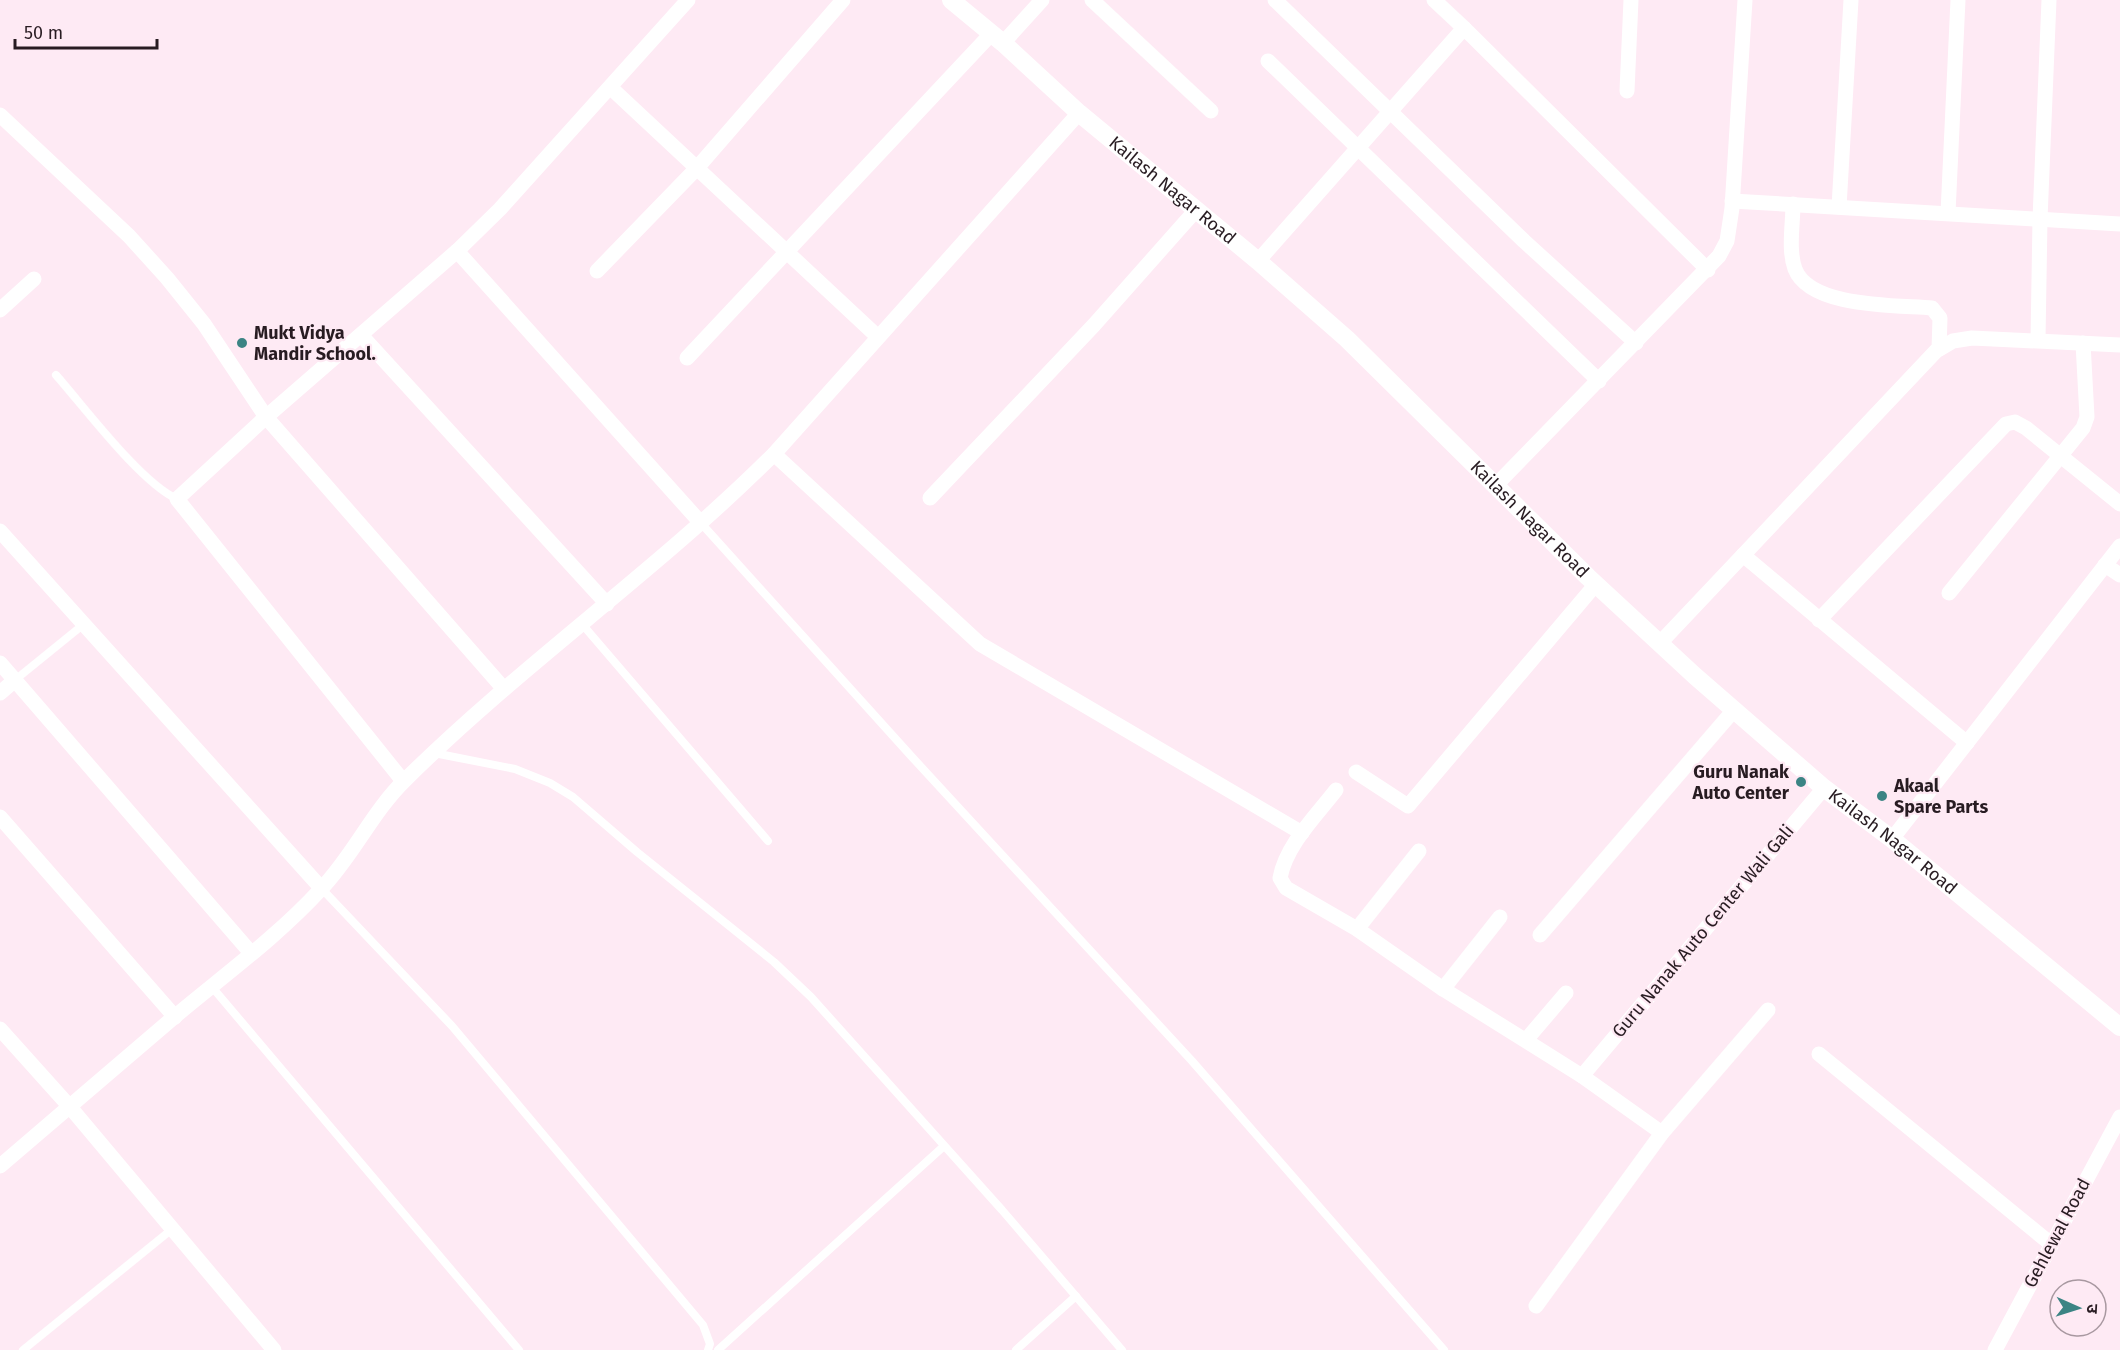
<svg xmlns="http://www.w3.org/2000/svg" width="2120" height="1350" viewBox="0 0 2120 1350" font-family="'Fira Sans','Noto Sans Devanagari',sans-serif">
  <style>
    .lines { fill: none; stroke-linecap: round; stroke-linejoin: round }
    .service { stroke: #fff; stroke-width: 8 }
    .minor { stroke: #fff; stroke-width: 15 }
    .tertiary { stroke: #fff; stroke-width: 18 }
    .poi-dot { fill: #3b8484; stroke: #feeaf4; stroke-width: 2 }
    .labels { text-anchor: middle; stroke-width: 4.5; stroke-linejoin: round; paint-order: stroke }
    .street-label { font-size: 18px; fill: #281c22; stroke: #feeaf4 }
    .poi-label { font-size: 18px; font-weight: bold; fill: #281c22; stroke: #feeaf4; text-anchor: start }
  </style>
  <rect width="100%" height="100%" fill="#feeaf4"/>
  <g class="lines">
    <g class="service">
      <path d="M56 375C85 408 141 483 177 499"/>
      <path d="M700 522 912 757 1192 1061 1444 1350"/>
      <path d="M582 624 768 841"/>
      <path d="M15 680 84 624"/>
      <path d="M434 753 515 769 550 783 573 797 637 852 774 962 811 997 1002 1210 1122 1350"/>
      <path d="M322 889 452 1026 703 1325 710 1344 708 1350"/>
      <path d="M212 987 519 1350"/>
      <path d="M23 1350 171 1230"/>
      <path d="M718 1350 944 1146"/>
      <path d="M1016 1350 1076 1296"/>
    </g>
    <g class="minor">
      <path d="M1092 0 1211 111"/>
      <path d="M1275 0 1524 241 1636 343"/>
      <path d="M1434 0 1464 28"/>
      <path d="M1003 43 1042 0"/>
      <path d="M1268 61 1599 381"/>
      <path d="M610 87 878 337"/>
      <path d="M1627 91 1631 0"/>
      <path d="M0 115 129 236 167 278 204 324 266 417 504 689"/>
      <path d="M1732 201 2120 224"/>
      <path d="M1793 204C1793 224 1788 250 1795 269 1810 308 1897 305 1932 308L1940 318 1939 349"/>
      <path d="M1839 207 1851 0"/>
      <path d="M1948 213 1958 0"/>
      <path d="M457 251 700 522"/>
      <path d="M1258 261 1464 28 1708 270"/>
      <path d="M597 271 697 168 843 0"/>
      <path d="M0 310 34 279"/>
      <path d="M361 335 607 604"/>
      <path d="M2038 340 2040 219 2049 0"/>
      <path d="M687 358 992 33"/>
      <path d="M774 454 980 644 1302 833"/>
      <path d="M1495 486 1719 256 1727 241 1732 208 1745 0"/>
      <path d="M930 498 1094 325 1196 210"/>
      <path d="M0 531 322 889"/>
      <path d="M1743 555 1967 743"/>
      <path d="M2105 565 2120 575"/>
      <path d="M1949 593 2083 428 2087 417 2083 343"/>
      <path d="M1819 620 2006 424 2015 422 2026 428 2120 504"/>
      <path d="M1660 643 1936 351 1953 341 1972 338 2120 345"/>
      <path d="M0 663 251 953"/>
      <path d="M0 693 15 680"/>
      <path d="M1356 772 1408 806 1596 584"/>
      <path d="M403 781 177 499 266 417 457 251 500 209 688 0"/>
      <path d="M1336 790C1316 816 1286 845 1280 878L1286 888 1357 929 1443 989 1582 1076 1662 1133"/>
      <path d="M0 817 175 1017"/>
      <path d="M1892 839 2120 546"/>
      <path d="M1357 929 1419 851"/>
      <path d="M1540 935 1734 710"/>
      <path d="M1443 989 1500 917"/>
      <path d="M0 1029 70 1107 274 1350"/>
      <path d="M1526 1040 1566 993"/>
      <path d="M1819 1054 2051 1244"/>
      <path d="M1582 1076 1824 788"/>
      <path d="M0 1166C58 1117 115 1067 173 1018 223 976 277 937 321 889 353 856 372 812 405 780 522 664 658 570 774 454L1079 113"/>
      <path d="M1536 1306 1662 1133 1768 1010"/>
      <path d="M1995 1350 2120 1117"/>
    </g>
    <path class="tertiary" id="s1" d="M951 0 1003 43 1079 113 1258 261 1347 339 1588 577 1695 676 1824 788 1892 839 2120 1027"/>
  </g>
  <g class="poi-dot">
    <circle cx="242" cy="343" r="6"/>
    <circle cx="1801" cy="782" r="6"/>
    <circle cx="1882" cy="796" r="6"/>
  </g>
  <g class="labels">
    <g class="street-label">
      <text dy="6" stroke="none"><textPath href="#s1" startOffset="292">Kailash Nagar Road</textPath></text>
      <text dy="6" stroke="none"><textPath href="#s1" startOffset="778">Kailash Nagar Road</textPath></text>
      <text dy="6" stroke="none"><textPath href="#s1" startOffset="1264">Kailash Nagar Road</textPath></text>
      <text transform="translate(1703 931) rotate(-50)" y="6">Guru Nanak Auto Center Wali Gali</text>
      <text transform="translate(2057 1233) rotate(-62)" y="6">Gehlewal Road</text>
    </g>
    <g class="poi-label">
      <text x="254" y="339">Mukt Vidya<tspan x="254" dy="21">Mandir School.</tspan></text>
      <text x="1789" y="778" text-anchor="end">Guru Nanak<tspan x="1789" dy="21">Auto Center</tspan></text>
      <text x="1894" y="792">Akaal<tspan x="1894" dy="21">Spare Parts</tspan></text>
    </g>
  </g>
  <g transform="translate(2078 1308) rotate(93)"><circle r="28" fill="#feeaf4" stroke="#a898a0" stroke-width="1.5"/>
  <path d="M0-4.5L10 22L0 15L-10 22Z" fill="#3b8484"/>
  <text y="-9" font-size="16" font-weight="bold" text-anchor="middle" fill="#281c22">उ</text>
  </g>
  <path d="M15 39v9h142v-9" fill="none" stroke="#281c22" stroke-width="3"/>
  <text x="24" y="39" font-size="18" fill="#281c22" stroke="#feeaf4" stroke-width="4.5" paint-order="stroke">50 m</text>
</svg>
